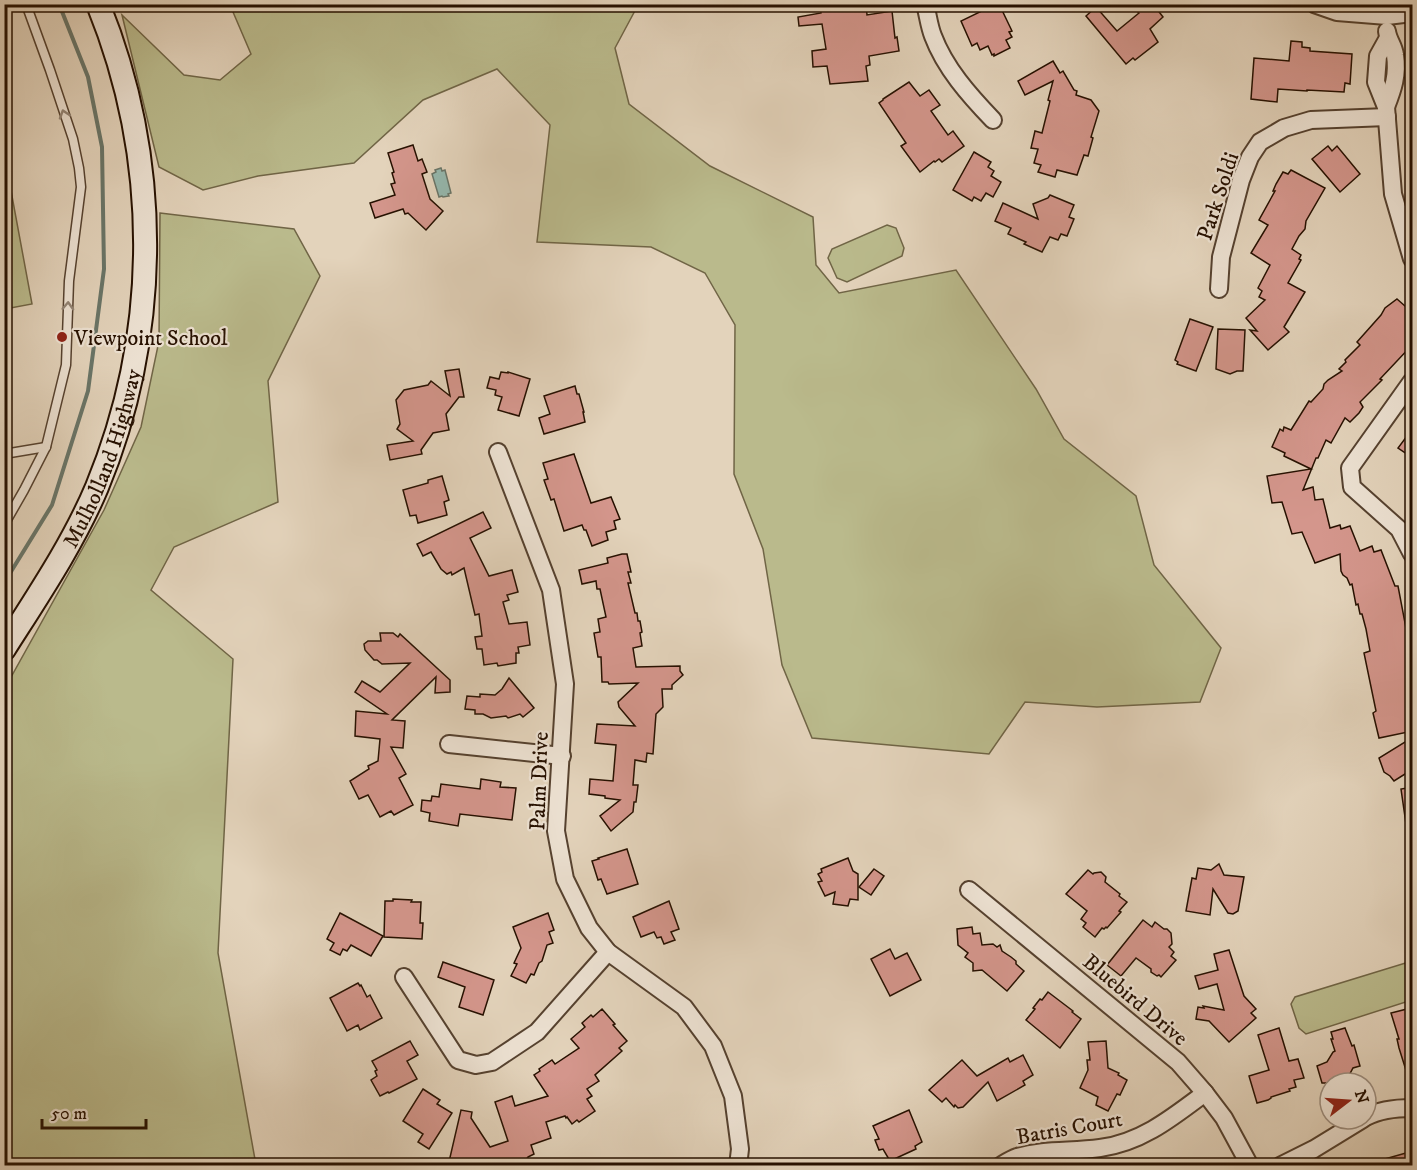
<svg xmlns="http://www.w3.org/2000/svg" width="1417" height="1170" viewBox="0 0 1417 1170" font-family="'IM FELL DW Pica',serif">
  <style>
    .green { fill: #baba8c; stroke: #706546; stroke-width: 1.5 }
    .water { fill: #95b8ae; stroke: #697568; stroke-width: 1.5 }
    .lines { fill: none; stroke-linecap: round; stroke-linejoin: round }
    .stream { stroke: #697568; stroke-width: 4 }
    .building { fill: #d4968c; stroke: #261000; stroke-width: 1.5 }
    .lane-casing { stroke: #55412f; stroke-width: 11 }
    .street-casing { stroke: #55412f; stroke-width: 20 }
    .secondary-casing { stroke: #261000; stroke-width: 26 }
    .lane { stroke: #ede2d3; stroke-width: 8 }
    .street { stroke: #ede2d3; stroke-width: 16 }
    .secondary { stroke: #ede2d3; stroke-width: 22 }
    .oneway { stroke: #938474 }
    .poi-dot { fill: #8f2418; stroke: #ede2d3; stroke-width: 2 }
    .labels { text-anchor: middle; stroke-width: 4.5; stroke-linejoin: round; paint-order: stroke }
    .street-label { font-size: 22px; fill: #261000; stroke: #ede2d3 }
    .poi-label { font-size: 22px; fill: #261000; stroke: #ede2d3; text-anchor: start }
  </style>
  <rect width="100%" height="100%" fill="#e3d3bb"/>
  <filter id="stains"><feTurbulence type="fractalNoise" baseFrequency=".00333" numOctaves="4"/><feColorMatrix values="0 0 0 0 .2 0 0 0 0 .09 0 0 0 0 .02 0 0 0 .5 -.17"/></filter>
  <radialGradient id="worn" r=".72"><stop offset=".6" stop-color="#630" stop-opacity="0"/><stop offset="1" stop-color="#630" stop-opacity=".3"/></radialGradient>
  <g class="green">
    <path d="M230 5H638L615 48 629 104 710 166 813 217 816 265 839 293 956 270 1036 389 1064 439 1136 496 1154 565 1221 648 1200 702 1097 707 1025 702 989 754 812 738 782 665 763 549 734 474 735 325 705 273 651 247 537 242 550 125 497 69 423 100 354 163 258 176 203 190 159 167 122 15 184 75 220 80 251 54Z"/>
    <path d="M4 153 32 304 5 309H4Z"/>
    <path d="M160 213 294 229 320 276 268 381 278 502 174 547 151 590 233 659 218 953 256 1165H5V688L104 510 141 427 159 341Z"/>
    <path d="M887 225 896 228 904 248 902 256 847 282 837 278 828 258 832 249Z"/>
    <path d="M1412 961V1000L1306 1034 1299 1028 1291 1004 1295 997Z"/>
  </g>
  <path class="water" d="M441 168 442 171 445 170 451 193 448 194 449 196 443 197 442 196 439 197 432 174 436 172 435 170Z"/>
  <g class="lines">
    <path class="stream" d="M4 583 52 505 88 391 104 269 102 147 88 77 59 4"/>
  </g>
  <g class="building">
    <path d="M827 4H866L867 15 892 11 895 38 897 37 899 51 869 56 870 65 866 66 868 81 830 84 827 66 813 67 812 51 826 49 822 24 799 26 798 17 821 13 820 5Z"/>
    <path d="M981 4H999L1012 31 1009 32 1012 37 1006 40 1010 48 994 56V54L992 55 988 46 980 50 977 43 972 46 961 21 984 10Z"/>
    <path d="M1145 4H1153L1163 17 1150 29 1158 42 1135 60 1133 58 1126 64 1086 16 1096 7 1117 31 1139 13 1137 11Z"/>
    <path d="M1291 41 1302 42V47L1310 48V51L1352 54 1350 84 1345 83 1344 92 1307 90V91L1278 89 1277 102 1251 99 1254 58 1289 61Z"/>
    <path d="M1053 61 1060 73 1063 71 1074 90 1077 91 1076 95 1091 100 1099 111 1091 137 1093 138 1088 156 1084 155 1077 175 1057 170 1055 177 1038 172 1041 165 1034 163 1038 149 1031 148 1035 131 1042 133 1050 101 1048 100 1053 81 1025 95 1018 81Z"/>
    <path d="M909 82 920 96 929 90 940 105 931 111 948 135 953 131 964 146 942 162 939 159 935 162 934 161 920 172 901 146 906 143 879 103 883 100V99Z"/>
    <path d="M413 145 418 161 422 159 427 172 422 174 430 199 443 211 426 230 408 213 405 214 403 209 375 218 370 203 395 195 391 184 395 183 392 173 394 172 388 153Z"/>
    <path d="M1328 146 1332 151 1337 146 1360 174 1340 192 1312 159Z"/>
    <path d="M974 152 991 162 988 167 994 171 991 176 1001 182 993 197 986 193 981 201 974 197 972 201 953 190Z"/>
    <path d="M1291 170 1325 188 1306 221 1305 229 1299 236 1292 249 1301 255 1299 259 1301 260 1288 283 1305 292 1284 327 1289 332 1268 350 1250 330 1257 331 1246 318 1265 300 1259 297 1262 291 1258 288 1270 265 1251 253 1268 225 1259 220 1275 191H1273L1276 184 1283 172 1288 174Z"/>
    <path d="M1050 195 1074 205 1069 217 1074 219 1067 236 1061 234 1058 240 1050 237 1042 252 1024 244 1026 242 1008 234 1011 228 995 221 1003 203 1038 219 1033 204 1048 198Z"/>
    <path d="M1397 299 1413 313V344L1380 379 1382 380 1360 402 1363 407 1359 413 1350 422 1345 418 1331 443 1326 440 1318 458H1316L1303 490 1313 487 1315 500 1323 499 1330 528 1340 525 1341 529 1350 526 1360 551 1372 546 1374 552 1381 550 1395 586H1398L1413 665V699L1410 700 1413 712V731L1379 738 1373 713 1376 711 1364 653 1370 651 1366 629 1362 614H1360L1358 604 1356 605 1352 584 1350 585 1347 578 1343 575 1341 571 1340 554 1315 563 1302 532 1292 534 1282 502 1272 503 1267 476 1311 469 1284 456 1285 453 1272 447 1280 429 1283 431 1284 427 1291 430 1309 401 1311 402 1323 389 1324 384 1328 380 1342 371 1339 369 1346 362 1345 360 1360 345 1357 342 1381 315 1385 308Z"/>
    <path d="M1190 319 1213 327 1196 371 1177 364 1178 362 1175 360Z"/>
    <path d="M1218 329 1245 330 1243 371H1237L1230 374 1216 369Z"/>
    <path d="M459 369 464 397H459L446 414 449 430 433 433 421 450 422 454 390 460 387 445 413 441 397 429 400 424 396 400 404 390 428 385 431 381 450 396 445 371Z"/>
    <path d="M501 372 508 373V372L530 379 519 416 498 410 502 397 495 395 496 390 487 388 490 377 499 379Z"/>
    <path d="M575 386 577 394H579L584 412H583L585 422 544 434 539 418 550 414 544 396Z"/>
    <path d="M1413 428V458L1398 448Z"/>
    <path d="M574 454 591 503 611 497 620 519 614 521 616 529 606 532 608 540 592 546 586 530H584L582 525 564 531 554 499 551 500 544 480 548 479 543 463Z"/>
    <path d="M442 476 449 500 444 502 447 515 418 523 416 515 410 516 403 490 428 483V480Z"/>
    <path d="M483 512 491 528 470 538 489 576 512 570 518 592 507 595 509 600 503 602 509 624 527 622 530 645 518 647 519 653H516V663L498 666 497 663 484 665 482 649H477L475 637 482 636 479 614 475 615 464 568 452 575 451 572 447 574 441 569 431 552 423 556 417 544Z"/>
    <path d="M622 554H627L631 572H628L631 583H628L635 613H637L638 621H640L642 632 640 633 642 646 633 648 636 667 680 666V671L683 675 672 685V689H662L663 707 656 714 653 754 647 753 646 762 635 760 633 785H638L636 802H634L633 812 611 831 600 816 620 800 605 798V796L589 794 590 779 613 781 616 745 595 743 597 724 635 726 619 707 618 702 638 683 609 684 608 682H602L601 657H598L594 633 600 632 598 619 606 617 600 589H597L596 581 582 584 579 570 608 563 607 558Z"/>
    <path d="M380 633H393L398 637 400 634 450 680V692L435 693 436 677 392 720 405 721 403 748 391 747 406 774 399 778 413 805 394 815 391 811 380 817 368 795 359 799 350 781 369 769 368 766 378 761 380 739 355 736 356 711 387 714 355 692 362 681 380 692 410 663 382 664 377 660H374L365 650 364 644 368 641H381Z"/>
    <path d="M509 678 534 708 523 717 520 714 508 718 506 716 491 718 483 714H475V710L465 709 467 696 480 697V694L495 695 502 689Z"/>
    <path d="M1413 737V769L1394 781 1390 776 1384 772 1379 758Z"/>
    <path d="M481 779 501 782 500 787 516 788 512 820 460 814 458 826 429 821 430 813 421 811 422 800 431 801 432 796 439 797 441 784 480 789Z"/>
    <path d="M1413 787V823L1406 824 1401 789Z"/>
    <path d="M627 849 638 884 607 894 601 879 598 880 592 861 599 859 598 858Z"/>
    <path d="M848 858 853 871 858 874V900L850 899 848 906 833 904 835 892 825 896 818 882 822 881 818 874 822 872 821 869Z"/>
    <path d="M1219 864 1224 875 1244 877 1238 911 1233 914 1228 913 1213 889 1210 915 1186 911 1192 878 1196 879 1198 868 1211 870Z"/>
    <path d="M874 869 884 876 871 895 859 887Z"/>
    <path d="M1088 870 1093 874 1094 873 1101 872 1106 877 1105 882 1120 894 1119 896 1127 902 1119 911 1121 912 1107 928 1106 927 1104 929 1102 928 1095 937 1083 927 1086 923 1081 919 1087 911 1066 894Z"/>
    <path d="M393 899 412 900 411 902H421L420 923H423L422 939 384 937 385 901H393Z"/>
    <path d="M669 901 679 929 671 932 675 940 664 944 661 937 657 938 654 932 641 937 633 917Z"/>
    <path d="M340 913 383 936 371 956 351 945 347 951 343 949 340 955 330 950 334 943 327 939Z"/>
    <path d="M548 913 554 930 549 932 553 943 547 945 542 961 539 963 534 975 531 974 526 983 511 976 517 964 514 963 521 948 513 927Z"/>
    <path d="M1143 920 1152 927 1155 922 1164 929H1167L1171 933 1172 944 1169 947 1174 952 1171 956 1176 960 1161 977 1159 975 1157 976 1151 972V969L1136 958 1121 976 1107 965Z"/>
    <path d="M972 927 973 934 980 933 982 945 993 944 997 947 1000 945 1002 951 1011 957 1016 961V964L1024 971 1007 991 982 970 973 971V963L965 957 968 953 958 945 957 929Z"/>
    <path d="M890 949 895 959 907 953 921 980 890 996 871 959Z"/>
    <path d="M1229 950 1244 996 1256 1009 1251 1013 1256 1018 1229 1042 1209 1021 1196 1019 1198 1007 1204 1008 1203 1006 1224 1010 1217 984 1199 989 1195 976 1218 970 1214 954Z"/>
    <path d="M443 962 494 980 483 1015 459 1007 465 987 438 977Z"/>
    <path d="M358 983 360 986 361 985 367 997 370 995 382 1018 360 1030 358 1025 347 1031 330 998Z"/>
    <path d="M1048 992 1073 1011 1072 1012 1081 1019 1060 1048 1026 1020 1035 1009 1033 1008 1040 999 1042 1000Z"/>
    <path d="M1411 1008 1413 1014V1083H1410L1399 1048 1397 1039H1399L1391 1013Z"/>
    <path d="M602 1009 615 1024 613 1025 627 1041 619 1048 622 1051 595 1075 599 1081 587 1089 592 1096 587 1099 595 1111 579 1122 577 1120 572 1124 567 1117 566 1118 565 1116 546 1122 551 1138 531 1145 534 1154 528 1157V1158L525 1159V1161L511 1166H448L461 1110 472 1112 471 1118 490 1147 508 1141 495 1102 512 1096 515 1106 548 1096 534 1075 540 1071 539 1069 552 1060 555 1064 579 1048 571 1039 585 1027 582 1023 591 1015 593 1017Z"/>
    <path d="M1279 1028 1289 1061 1298 1059 1304 1078 1294 1080 1296 1087 1289 1089 1290 1091 1271 1097V1098L1268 1100 1257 1103 1249 1076 1269 1070 1258 1035Z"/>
    <path d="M1345 1028 1352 1046 1354 1045 1360 1066 1353 1068 1345 1083H1322L1317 1066 1327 1062 1333 1052 1335 1051 1331 1039H1333L1331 1032Z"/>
    <path d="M410 1041 418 1055 407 1061 417 1079 389 1093 388 1092 380 1096 371 1080 377 1076 375 1071 377 1070 372 1061Z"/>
    <path d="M1106 1041 1108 1068 1119 1073 1118 1075 1127 1080 1120 1095 1117 1094 1108 1111 1096 1105 1098 1097 1080 1088 1088 1070 1087 1060H1090L1088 1042Z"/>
    <path d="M1023 1055 1033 1075 1023 1081 1025 1085 997 1101 988 1082 963 1107 958 1108 955 1105 954 1107 946 1098 942 1102 929 1090 962 1060 977 1076 1008 1058 1010 1062Z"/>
    <path d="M423 1089 440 1100 437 1104 452 1113 429 1149 418 1142 423 1134 403 1121Z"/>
    <path d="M909 1110 922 1142 915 1146 916 1149 890 1161 883 1149 879 1150 875 1140 879 1139 873 1126Z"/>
    <path d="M1413 1151V1166H1375L1374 1162Z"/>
  </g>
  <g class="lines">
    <g class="lane-casing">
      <g id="lane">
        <path d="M4 454 46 447"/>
        <path d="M4 525 24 490 46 447 66 365 69 281 81 187 79 168 73 139 50 70 26 4"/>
      </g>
    </g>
    <g class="street-casing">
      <g id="street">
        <path d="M925 4C928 15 929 26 933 36 945 68 969 95 993 120"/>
        <path d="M1314 4 1337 12 1387 16 1412 13"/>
        <path d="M1388 38 1378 56 1376 82 1386 107 1393 194 1412 259"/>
        <path d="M1386 107C1393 89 1398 75 1395 55 1394 46 1388 40 1387 31"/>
        <path d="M1219 289 1221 257 1241 180 1250 157 1260 142 1284 128 1311 120 1387 117"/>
        <path d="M1412 381 1350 468 1352 487 1399 529 1412 554"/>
        <path d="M498 452 551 590 565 684 556 831 565 879 589 928 608 952 684 1007 713 1046 733 1096 740 1149 738 1166"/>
        <path d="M449 744 562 756"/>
        <path d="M969 890 1178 1062 1205 1093 1224 1118 1250 1166"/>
        <path d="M404 977 458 1060 476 1065 492 1062 537 1032 608 952"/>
        <path d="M1366 1117C1379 1110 1397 1108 1412 1108"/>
        <path d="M1000 1166C1005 1163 1011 1159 1017 1157 1044 1149 1072 1152 1100 1148 1141 1143 1173 1117 1205 1093"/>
        <path d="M1280 1166 1314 1149 1363 1119"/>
      </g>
    </g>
    <g class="secondary-casing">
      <g id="secondary">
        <path id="s1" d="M4 649C37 597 73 544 97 487 161 332 161 159 98 4"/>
      </g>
    </g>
    <use href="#lane" class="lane"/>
    <use href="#street" class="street"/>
    <use href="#secondary" class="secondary"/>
  </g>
  <defs><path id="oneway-chevron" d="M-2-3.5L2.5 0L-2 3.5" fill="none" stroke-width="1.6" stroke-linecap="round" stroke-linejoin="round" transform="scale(1.5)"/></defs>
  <g class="oneway">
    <use href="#oneway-chevron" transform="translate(64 114) rotate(-108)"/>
    <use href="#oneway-chevron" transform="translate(68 306) rotate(-88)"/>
  </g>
  <circle class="poi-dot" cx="62" cy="337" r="6"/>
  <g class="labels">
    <g class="street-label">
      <text transform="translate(1217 196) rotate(-72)" y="8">Park Soldi</text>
      <text dy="8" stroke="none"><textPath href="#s1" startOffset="216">Mulholland Highway</textPath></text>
      <text transform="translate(538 781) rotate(-88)" y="8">Palm Drive</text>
      <text transform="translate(1136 999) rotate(40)" y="8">Bluebird Drive</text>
      <text transform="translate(1069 1127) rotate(-10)" y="8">Batris Court</text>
    </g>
    <g class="poi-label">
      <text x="74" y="345">Viewpoint School</text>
    </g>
  </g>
  <rect width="1417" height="1170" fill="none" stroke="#e3d3bb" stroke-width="24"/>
  <rect x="6" y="6" width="1405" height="1158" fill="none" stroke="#261000" stroke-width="3"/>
  <rect x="12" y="12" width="1393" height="1146" fill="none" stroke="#261000" stroke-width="1.5"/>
  <g transform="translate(1348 1101) rotate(73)"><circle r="28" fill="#ede2d3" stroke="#9d8e7f" stroke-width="1.5"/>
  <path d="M0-4.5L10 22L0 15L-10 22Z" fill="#8f2418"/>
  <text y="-9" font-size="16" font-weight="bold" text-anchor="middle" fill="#261000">N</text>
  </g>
  <path d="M42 1119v9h104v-9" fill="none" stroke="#261000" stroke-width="3"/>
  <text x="51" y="1119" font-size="18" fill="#261000" stroke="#ede2d3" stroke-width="4.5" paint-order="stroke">50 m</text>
  <rect width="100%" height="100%" filter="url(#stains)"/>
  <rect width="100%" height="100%" fill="url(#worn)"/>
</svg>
